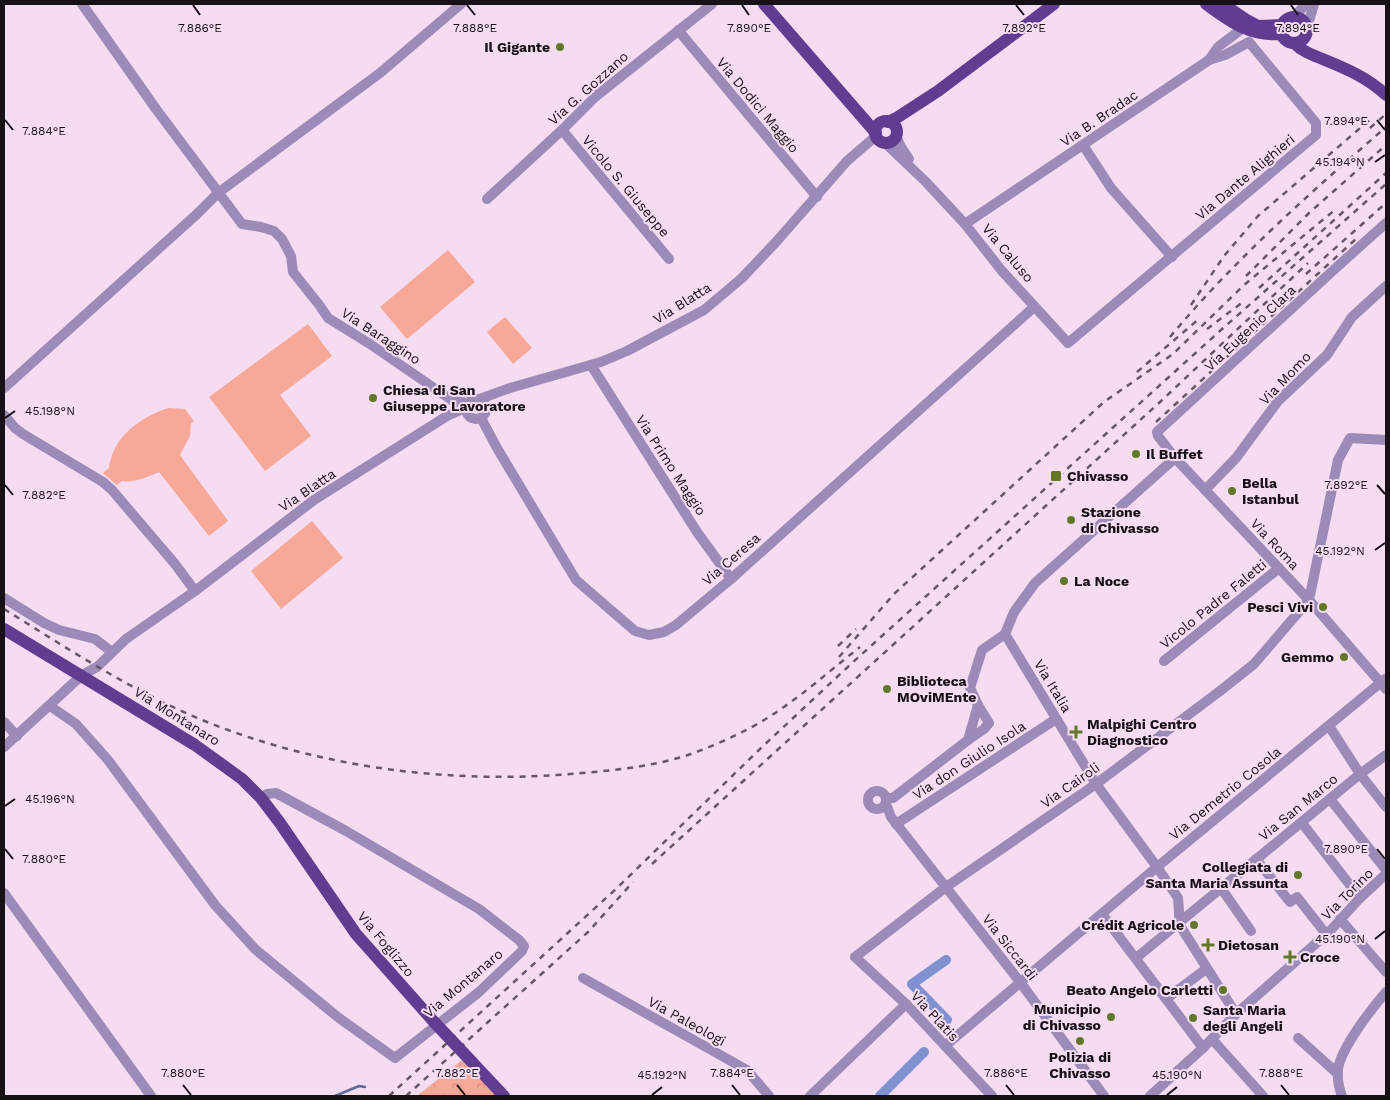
<svg xmlns="http://www.w3.org/2000/svg" width="1390" height="1100" viewBox="0 0 1390 1100" font-family="'Work Sans',sans-serif">
  <style>
    .park { fill: url(#park-crowns) }
    .garden { fill: #f7a898 }
    .lines { fill: none; stroke-linecap: round; stroke-linejoin: round }
    .stream { stroke: #606a99; stroke-width: 2.5 }
    .canal { stroke: #7f91d1; stroke-width: 10 }
    .minor { stroke: #9c8ab9; stroke-width: 10 }
    .major { stroke: #623c90; stroke-width: 12 }
    .rail { stroke: #655763; stroke-width: 2.5; stroke-dasharray: 6 6; stroke-linecap: butt }
    .major-bridge { stroke: #623c90; stroke-width: 12 }
    .ticks { fill: none; stroke: #181017; stroke-width: 2 }
    .poi-dot { fill: #627828; stroke: #f5dcf0; stroke-width: 2 }
    .labels { text-anchor: middle; stroke-width: 4; stroke-linejoin: round; paint-order: stroke }
    .poi-label { font-size: 14px; font-weight: bold; fill: #181017; stroke: #f5dcf0; text-anchor: start }
    .street-label { font-size: 14px; fill: #181017; stroke: #f5dcf0 }
    .ticks-label { font-size: 12px; text-anchor: middle; fill: #181017; stroke: #f5dcf0; stroke-width: 4; stroke-linejoin: round; paint-order: stroke }
  </style>
  <defs>
    <pattern id="park-crowns" width="20" height="18" patternUnits="userSpaceOnUse" patternTransform="scale(1.25)"><rect width="20" height="18" fill="#f7a898"/><path d="M2 6a3 3 0 1 1 6 0M12 15a3 3 0 1 1 6 0" fill="none" stroke="#d39082"/></pattern>
  </defs>
  <rect width="100%" height="100%" fill="#f5dcf0"/>
  <path class="park" d="M462 1060 498 1096H417Z"/>
  <g class="garden">
    <path d="M448 250 475 282 407 339 380 307Z"/>
    <path d="M505 317 532 348 513 364 487 332Z"/>
    <path d="M308 324 332 356 280 395 311 436 265 471 209 397Z"/>
    <path d="M168 408 185 409 194 421 191 423 190 436 180 455 228 521 209 536 159 472C147 477 135 483 122 481L117 485 103 473 109 468C113 437 139 418 168 408Z"/>
    <path d="M312 521 343 558 281 609 251 571Z"/>
  </g>
  <g class="lines">
    <path class="stream" d="M335 1096 359 1086 365 1087"/>
    <g class="canal">
      <path d="M946 960 912 984 947 1020"/>
      <path d="M880 1096 924 1052"/>
    </g>
    <g class="minor">
      <path d="M82 4 156 109 242 224 261 227 274 231 282 239 291 256 293 272 320 306 328 318 370 344 453 401 468 403"/>
      <path d="M1294 17 1306 4"/>
      <path d="M1307 28 1314 4"/>
      <path d="M678 30 817 197"/>
      <path d="M562 130 669 259"/>
      <path d="M896 136 901 147 909 159"/>
      <path d="M885 143 926 182 965 224 1002 271 1068 343 1316 135V123L1249 42 1225 55 1209 60"/>
      <path d="M1083 145 1111 188 1172 257"/>
      <path d="M487 199 562 130 595 97 712 4"/>
      <path d="M1386 223 1338 266 1157 432 1158 436 1175 458 1309 600 1386 689"/>
      <path d="M965 224 1209 60 1218 47 1243 28"/>
      <path d="M591 365 697 532 731 579"/>
      <path d="M4 388 197 214 218 193 380 73 461 4"/>
      <circle cx="476" cy="409" r="10"/>
      <path d="M477 400 510 388 601 362 627 351 704 310 742 278 776 242 847 161 876 136"/>
      <path d="M4 415 15 428 23 434 103 482 112 490 175 564 195 591"/>
      <path d="M481 418 497 448 576 580 635 631 649 635 664 632 676 625 731 579 1034 307"/>
      <path d="M1175 458 1035 583 1014 612 1005 634 1096 784 1157 867 1178 898 1179 911V924"/>
      <path d="M1205 490 1236 458 1278 401 1327 355 1352 317 1386 286"/>
      <path d="M4 598 44 623 59 630 95 639 112 652"/>
      <path d="M1164 661 1279 568"/>
      <path d="M50 706 76 724 108 760 215 905 255 949 339 1018 395 1058 479 992 522 951 524 946 519 940 479 909 346 831 276 793 267 794 261 798"/>
      <path d="M4 722 17 736"/>
      <path d="M1329 726 1360 774 1386 807"/>
      <path d="M968 740 984 729 989 723 978 705"/>
      <path d="M4 747 82 675 97 667 126 639 195 591 314 500 447 416 467 407"/>
      <circle cx="877" cy="800" r="9"/>
      <path d="M886 798H893L968 740 978 705 970 688 982 650 1005 634"/>
      <path d="M1330 799 1386 870"/>
      <path d="M886 804 891 817 1020 982 1104 1096"/>
      <path d="M1302 823 1360 898"/>
      <path d="M896 824 1056 719"/>
      <path d="M1256 859 1290 902 1297 897 1326 934"/>
      <path d="M1221 888 1251 931"/>
      <path d="M4 893 151 1096"/>
      <path d="M1102 914 1203 1048"/>
      <path d="M1340 919 1386 972"/>
      <path d="M1179 924 1236 1014"/>
      <path d="M1136 958 1360 774 1386 755"/>
      <path d="M583 978 747 1070 769 1096"/>
      <path d="M1166 999 1206 969"/>
      <path d="M1298 1038 1338 1074"/>
      <path d="M1212 1039 1263 1096"/>
      <path d="M945 1046 1157 867 1385 679"/>
      <path d="M810 1096 906 1004"/>
      <path d="M992 1096 906 1004 855 957 946 887 1096 784 1220 691 1254 664 1309 600 1338 460 1350 438 1386 440"/>
      <path d="M1150 1096 1203 1048 1236 1014 1330 931 1360 898 1386 874"/>
      <path d="M1342 1096C1339 1088 1337 1078 1338 1069 1341 1048 1372 1008 1386 992"/>
    </g>
    <g class="major">
      <path d="M764 4 876 133"/>
      <path d="M1206 4C1230 22 1251 37 1282 34"/>
      <path d="M1223 4 1245 19 1258 26 1283 25"/>
      <circle cx="1294" cy="30" r="13"/>
      <path d="M1294 43C1303 52 1313 55 1325 60 1347 69 1368 78 1386 95"/>
      <circle cx="886" cy="132" r="11"/>
      <path d="M888 122 898 117 938 91 1054 4"/>
      <path d="M4 629 195 745 242 779 261 798 280 823 356 934 435 1023"/>
      <path d="M472 1062 504 1096"/>
    </g>
    <g class="rail">
      <path d="M1370 128 1386 114"/>
      <path d="M1306 274 1386 203"/>
      <path d="M1246 276 1309 213 1386 145"/>
      <path d="M1259 288 1386 173"/>
      <path d="M1191 305 1224 256 1258 216 1373 117"/>
      <path d="M1207 329 1243 302"/>
      <path d="M1170 337C1234 260 1310 193 1386 127"/>
      <path d="M1137 372 1200 318"/>
      <path d="M1156 422 1357 238"/>
      <path d="M4 609C70 650 135 693 207 722 325 769 456 785 582 773 618 770 654 766 688 755 708 748 729 739 748 729 789 708 824 675 860 647"/>
      <path d="M838 646 856 629"/>
      <path d="M839 657 894 594 1104 402 1173 354 1244 285 1336 209"/>
      <path d="M652 864 1160 402 1308 263"/>
      <path d="M389 1096 617 888 761 748 852 663 1221 330 1386 184"/>
      <path d="M406 1096 588 932 633 882"/>
    </g>
    <path class="major-bridge" d="M435 1023 472 1062"/>
  </g>
  <path class="ticks" d="M193 5 200 15M467 5 475 15M742 5 749 15M1016 5 1024 15M1291 5 1298 15M5 120 13 130M1377 120 1385 130M1375 162 1385 155M5 418 15 411M5 485 13 495M1377 485 1385 494M1375 550 1385 543M5 806 15 799M5 849 13 859M1377 849 1385 859M1375 939 1385 931M183 1085 191 1095M457 1085 465 1095M732 1085 740 1095M1006 1085 1014 1095M1281 1085 1289 1095M652 1095 662 1087M1167 1095 1177 1087"/>
  <g class="poi-dot">
    <circle cx="560" cy="47" r="5"/>
    <circle cx="373" cy="398" r="5"/>
    <circle cx="1136" cy="454" r="5"/>
    <rect x="1050" y="470" width="12" height="12" rx="2.5"/>
    <circle cx="1232" cy="491" r="5"/>
    <circle cx="1071" cy="520" r="5"/>
    <circle cx="1064" cy="581" r="5"/>
    <circle cx="1323" cy="607" r="5"/>
    <circle cx="1344" cy="657" r="5"/>
    <circle cx="887" cy="689" r="5"/>
    <path d="M1073.5 724.5h5v5h5v5h-5v5h-5v-5h-5v-5h5z"/>
    <circle cx="1298" cy="875" r="5"/>
    <circle cx="1194" cy="925" r="5"/>
    <path d="M1205.5 937.5h5v5h5v5h-5v5h-5v-5h-5v-5h5z"/>
    <path d="M1287.5 949.5h5v5h5v5h-5v5h-5v-5h-5v-5h5z"/>
    <circle cx="1223" cy="990" r="5"/>
    <circle cx="1111" cy="1017" r="5"/>
    <circle cx="1193" cy="1018" r="5"/>
    <circle cx="1080" cy="1041" r="5"/>
  </g>
  <g class="labels">
    <g class="poi-label">
      <text x="550" y="52" text-anchor="end">Il Gigante</text>
      <text x="383" y="395">Chiesa di San<tspan x="383" dy="16">Giuseppe Lavoratore</tspan></text>
      <text x="1146" y="459">Il Buffet</text>
      <text x="1067" y="481">Chivasso</text>
      <text x="1242" y="488">Bella<tspan x="1242" dy="16">Istanbul</tspan></text>
      <text x="1081" y="517">Stazione<tspan x="1081" dy="16">di Chivasso</tspan></text>
      <text x="1074" y="586">La Noce</text>
      <text x="1313" y="612" text-anchor="end">Pesci Vivi</text>
      <text x="1334" y="662" text-anchor="end">Gemmo</text>
      <text x="897" y="686">Biblioteca<tspan x="897" dy="16">MOviMEnte</tspan></text>
      <text x="1087" y="729">Malpighi Centro<tspan x="1087" dy="16">Diagnostico</tspan></text>
      <text x="1288" y="872" text-anchor="end">Collegiata di<tspan x="1288" dy="16">Santa Maria Assunta</tspan></text>
      <text x="1184" y="930" text-anchor="end">Crédit Agricole</text>
      <text x="1218" y="950">Dietosan</text>
      <text x="1300" y="962">Croce</text>
      <text x="1213" y="995" text-anchor="end">Beato Angelo Carletti</text>
      <text x="1101" y="1014" text-anchor="end">Municipio<tspan x="1101" dy="16">di Chivasso</tspan></text>
      <text x="1203" y="1015">Santa Maria<tspan x="1203" dy="16">degli Angeli</tspan></text>
      <text x="1080" y="1062" text-anchor="middle">Polizia di<tspan x="1080" dy="16">Chivasso</tspan></text>
    </g>
    <g class="street-label">
      <text transform="translate(588 88) rotate(-42)" y="5">Via G. Gozzano</text>
      <text transform="translate(758 105) rotate(50)" y="5">Via Dodici Maggio</text>
      <text transform="translate(1099 118) rotate(-34)" y="5">Via B. Bradac</text>
      <text transform="translate(1245 177) rotate(-40)" y="5">Via Dante Alighieri</text>
      <text transform="translate(626 186) rotate(50)" y="5">Vicolo S. Giuseppe</text>
      <text transform="translate(1008 253) rotate(50)" y="5">Via Caluso</text>
      <text transform="translate(682 303) rotate(-32)" y="5">Via Blatta</text>
      <text transform="translate(1250 328) rotate(-43)" y="5">Via Eugenio Clara</text>
      <text transform="translate(381 336) rotate(33)" y="5">Via Baraggino</text>
      <text transform="translate(1285 378) rotate(-46)" y="5">Via Momo</text>
      <text transform="translate(671 465) rotate(57)" y="5">Via Primo Maggio</text>
      <text transform="translate(307 490) rotate(-34)" y="5">Via Blatta</text>
      <text transform="translate(1275 544) rotate(47)" y="5">Via Roma</text>
      <text transform="translate(731 559) rotate(-41)" y="5">Via Ceresa</text>
      <text transform="translate(1213 604) rotate(-39)" y="5">Vicolo Padre Faletti</text>
      <text transform="translate(1053 686) rotate(59)" y="5">Via Italia</text>
      <text transform="translate(177 716) rotate(32)" y="5">Via Montanaro</text>
      <text transform="translate(969 760) rotate(-33)" y="5">Via don Giulio Isola</text>
      <text transform="translate(1070 785) rotate(-35)" y="5">Via Cairoli</text>
      <text transform="translate(1225 793) rotate(-39)" y="5">Via Demetrio Cosola</text>
      <text transform="translate(1298 807) rotate(-39)" y="5">Via San Marco</text>
      <text transform="translate(1347 894) rotate(-45)" y="5">Via Torino</text>
      <text transform="translate(386 944) rotate(50)" y="5">Via Foglizzo</text>
      <text transform="translate(1010 947) rotate(52)" y="5">Via Siccardi</text>
      <text transform="translate(463 983) rotate(-40)" y="5">Via Montanaro</text>
      <text transform="translate(935 1016) rotate(47)" y="5">Via Platis</text>
      <text transform="translate(687 1021) rotate(29)" y="5">Via Paleologi</text>
    </g>
  </g>
  <g class="ticks-label">
    <text x="200" y="32">7.886°E</text>
    <text x="475" y="32">7.888°E</text>
    <text x="749" y="32">7.890°E</text>
    <text x="1024" y="32">7.892°E</text>
    <text x="1298" y="32">7.894°E</text>
    <text x="1346" y="125">7.894°E</text>
    <text x="44" y="135">7.884°E</text>
    <text x="1340" y="166">45.194°N</text>
    <text x="50" y="415">45.198°N</text>
    <text x="1346" y="489">7.892°E</text>
    <text x="44" y="499">7.882°E</text>
    <text x="1340" y="555">45.192°N</text>
    <text x="50" y="803">45.196°N</text>
    <text x="1346" y="853">7.890°E</text>
    <text x="44" y="863">7.880°E</text>
    <text x="1340" y="943">45.190°N</text>
    <text x="183" y="1077">7.880°E</text>
    <text x="457" y="1077">7.882°E</text>
    <text x="732" y="1077">7.884°E</text>
    <text x="1006" y="1077">7.886°E</text>
    <text x="1281" y="1077">7.888°E</text>
    <text x="662" y="1079">45.192°N</text>
    <text x="1177" y="1079">45.190°N</text>
  </g>
  <rect width="1390" height="1100" fill="none" stroke="#181017" stroke-width="10"/>
</svg>
